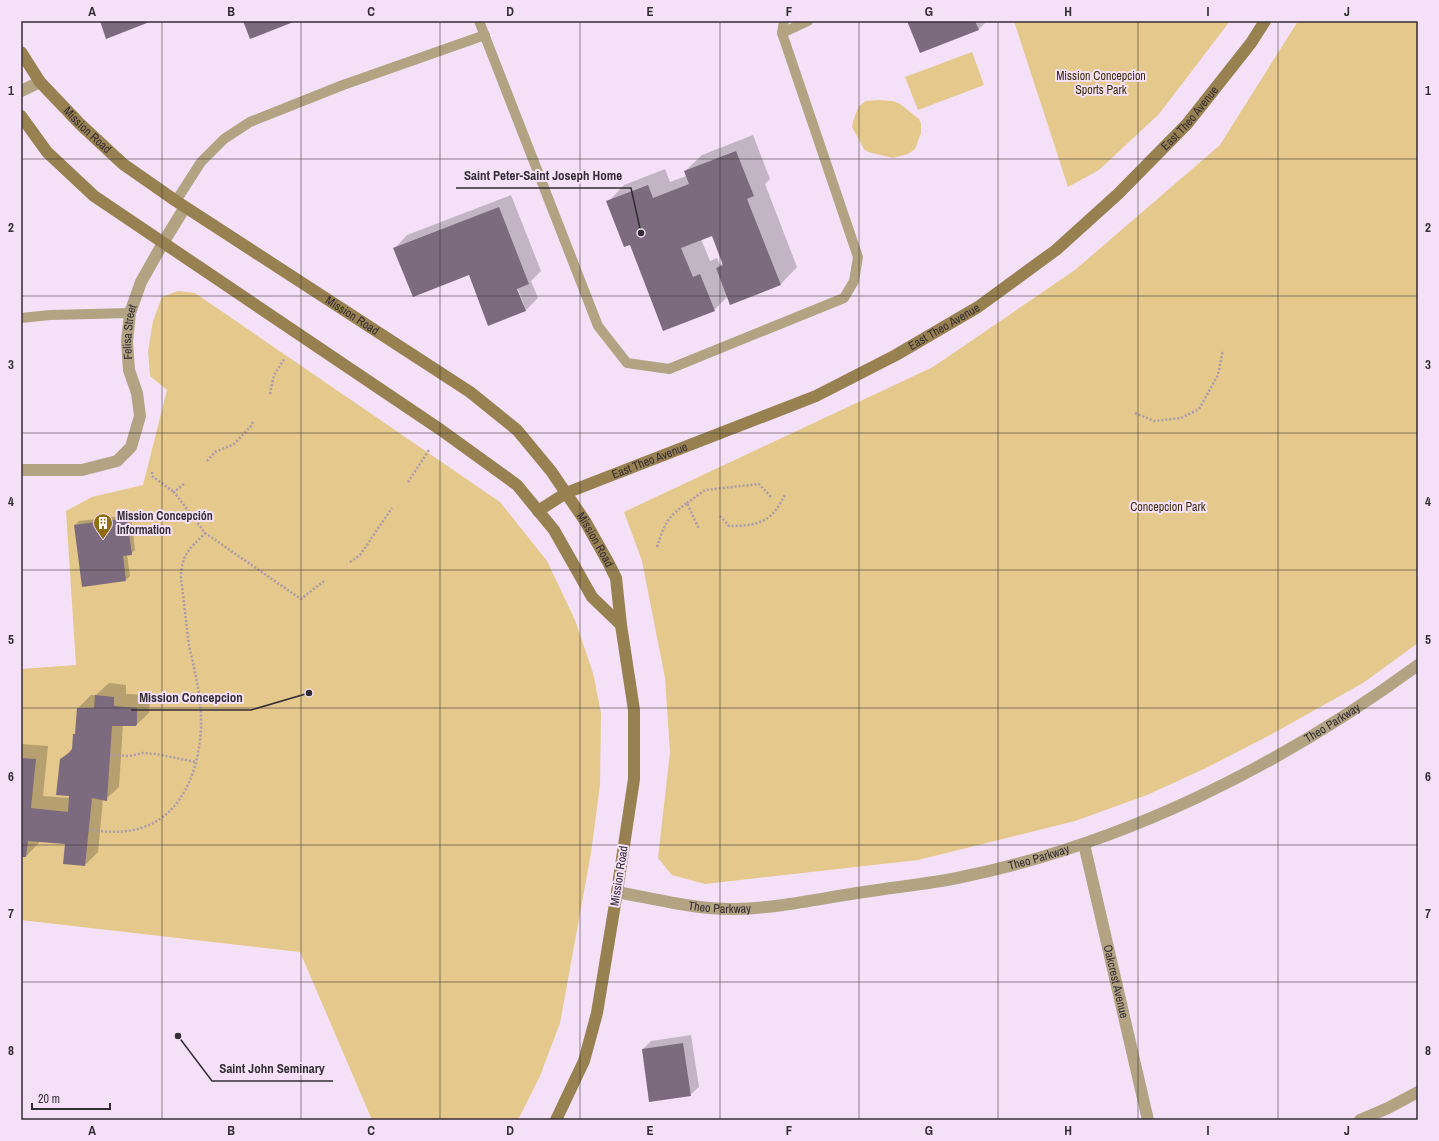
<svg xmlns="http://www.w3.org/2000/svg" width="1439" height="1141" viewBox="0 0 1439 1141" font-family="'Archivo Narrow',sans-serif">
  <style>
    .green { fill: #e5c88b }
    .shadow { fill: #0003; fill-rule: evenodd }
    .building { fill: #7c6b7e }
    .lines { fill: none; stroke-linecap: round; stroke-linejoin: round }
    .path { stroke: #a99bab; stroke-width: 2.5; stroke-dasharray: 2 2; stroke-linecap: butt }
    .lane { stroke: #b2a383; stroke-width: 10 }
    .street { stroke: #b2a383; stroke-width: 12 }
    .secondary { stroke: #988151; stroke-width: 12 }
    .grid { fill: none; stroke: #342d35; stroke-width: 1; stroke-opacity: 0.55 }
    .labels { text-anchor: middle; stroke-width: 4; stroke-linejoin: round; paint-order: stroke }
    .park-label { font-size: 12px; fill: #3d2e0b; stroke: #f4e1f7 }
    .street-label { font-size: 12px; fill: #342d35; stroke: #f4e1f7 }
    .poi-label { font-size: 12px; font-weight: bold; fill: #342d35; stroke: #f4e1f7; text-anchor: start }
    .leader { fill: none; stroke: #342d35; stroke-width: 1.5 }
    .callout-dot { fill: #342d35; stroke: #f4e1f7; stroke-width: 1.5 }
    .callout-label { font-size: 13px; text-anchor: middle; font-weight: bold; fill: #342d35; stroke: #f4e1f7; stroke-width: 4; stroke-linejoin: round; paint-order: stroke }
    .neatline { fill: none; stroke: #342d35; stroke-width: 1.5 }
    .grid-label { font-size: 13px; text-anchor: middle; font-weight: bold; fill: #342d35 }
  </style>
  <rect width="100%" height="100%" fill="#f4e1f7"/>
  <g class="green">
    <path d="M1014 21H1230L1159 114 1099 170 1068 187Z"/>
    <path d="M1298 21H1418V643L1363 683 1272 734 1206 768 1147 795 1075 821 918 860 705 884 672 875 658 858 670 752 665 678 642 561 624 512 933 367 1075 270 1220 145Z"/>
    <path d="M972 52 984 85 918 110 905 77Z"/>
    <path d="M878 100 893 101 900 104 919 119 921 124V133L915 149 908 154 893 158 868 152 864 149 852 127 853 121 859 106 866 101Z"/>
    <path d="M178 291 195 293 500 502 547 561 575 620 593 673 601 713 600 784 591 853 560 1023 540 1076 518 1120H372L300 952 21 920V669L76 665 66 511 92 497 143 485 167 390 150 376 148 351 153 321 162 297Z"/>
  </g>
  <g class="shadow">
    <path d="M908 21H987L978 30Z"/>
    <path d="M753 135 770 179 765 184 797 267 781 284 728 296 714 310 630 243 608 202 624 185 665 169 670 182 686 176 685 171 702 155ZM713 235 723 262 720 265 717 258 710 261 701 239Z"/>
    <path d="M511 195 541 271 531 281 538 298 525 311 469 274 395 248 407 235ZM516 284 524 305H522L514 285Z"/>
    <path d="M131 515 135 550 131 554 127 555 130 576 126 580 75 525 79 521Z"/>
    <path d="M109 683 126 685V694L150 695 149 713 136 725H123L119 787 106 799H103L98 852 85 865 64 863 66 843 39 841V843L26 856H21V744L48 746 43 796 70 798 61 760 73 748 74 735 76 732 78 708 91 695H96Z"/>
    <path d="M691 1035 699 1087 690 1095 643 1049 651 1041Z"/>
  </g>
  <g class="building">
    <path d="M100 21H152L106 39Z"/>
    <path d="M243 21H296L250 39Z"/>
    <path d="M907 21H975L979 30 920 53Z"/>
    <path d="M736 151 754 196 747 199 781 285 730 305 716 268 723 265 712 236 681 248 693 277 700 274 715 311 663 331 630 245 624 247 606 201 648 185 653 198 689 184 684 171Z"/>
    <path d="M499 207 529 284 517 289 526 311 488 326 469 275 413 297 393 248Z"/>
    <path d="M127 518 132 555 123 556 126 581 82 587 74 525Z"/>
    <path d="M95 695 114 697V706L137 708V724L136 726H112L107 801 92 798 85 866 63 864 65 844 28 841 26 857H21V758L36 759 31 808 68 812 69 796 56 795 60 759 69 753 72 749 73 734H75L77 708H94Z"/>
    <path d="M683 1043 691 1096 649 1102 642 1049Z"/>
  </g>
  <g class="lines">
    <g class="path">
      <path d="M270 394 274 375 285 358"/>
      <path d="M1135 413 1154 421 1181 418 1199 409 1218 375 1223 350"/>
      <path d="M207 461 215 452 234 444 251 426 254 420"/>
      <path d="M152 472V476L174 492"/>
      <path d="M408 482 429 450"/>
      <path d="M184 484 174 492 205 533 301 599 324 581"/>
      <path d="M687 503 705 490 759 484 771 497"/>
      <path d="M720 516 729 526C746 526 764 525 775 511 779 506 782 500 785 495"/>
      <path d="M657 547C664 525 667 517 687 503L699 529"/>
      <path d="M350 562 360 555 392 508"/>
      <path d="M110 755 130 756 143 753 156 754 196 762"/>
      <path d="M89 830C109 832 129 834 149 825 193 806 205 745 200 702 198 683 193 664 189 645 186 623 184 601 181 579 181 554 190 549 205 533"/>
    </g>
    <g class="lane">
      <path d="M479 21 598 326 627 363 669 369 844 298 854 281 858 257 782 33 784 21"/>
      <path d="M782 33 808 21"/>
      <path d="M176 201 201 162 224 139 250 122 343 85 485 35"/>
      <path d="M21 318 50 315 130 313"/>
    </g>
    <g class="street">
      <path d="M21 91 40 82"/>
      <path id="s1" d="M21 470H82L117 461 131 447 140 416 137 393 129 370 127 341 130 313 141 282 163 243 185 207"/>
      <path id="s2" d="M1084 844 1148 1120"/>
      <path id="s3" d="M617 892C656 899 697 910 736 909 779 908 822 898 864 892 895 887 927 884 957 878 1123 845 1282 765 1418 665"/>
      <path d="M1360 1120 1388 1108 1418 1092"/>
    </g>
    <g class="secondary">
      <path id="s4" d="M21 52 40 82 80 124 123 164 176 201 470 392 517 430 551 471 585 521 608 562 616 578 621 625 634 710V779L617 892 597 1013 584 1061 556 1120"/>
      <path d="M21 116 47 152 94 196 441 430 517 485 554 530 592 597 621 625"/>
      <path id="s5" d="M538 511 566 493 816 396 896 355 978 307 1056 250 1118 194 1187 124 1251 43 1265 21"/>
    </g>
  </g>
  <path class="grid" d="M162 21V1120M301 21V1120M440 21V1120M580 21V1120M720 21V1120M859 21V1120M998 21V1120M1138 21V1120M1278 21V1120M21 159H1418M21 296H1418M21 433H1418M21 570H1418M21 708H1418M21 845H1418M21 982H1418"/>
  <defs>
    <g id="building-pin" transform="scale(1)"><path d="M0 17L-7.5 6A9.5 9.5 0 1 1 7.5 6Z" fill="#906d12" stroke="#f4e1f7"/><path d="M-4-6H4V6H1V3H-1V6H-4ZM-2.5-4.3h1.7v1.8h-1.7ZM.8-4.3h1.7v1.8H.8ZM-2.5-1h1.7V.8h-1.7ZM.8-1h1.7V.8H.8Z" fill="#fff"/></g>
  </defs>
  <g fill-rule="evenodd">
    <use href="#building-pin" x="103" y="523"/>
  </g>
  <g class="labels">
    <g class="park-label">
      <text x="1101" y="80">Mission Concepcion<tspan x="1101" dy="14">Sports Park</tspan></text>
      <text x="1168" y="511">Concepcion Park</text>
    </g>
    <g class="street-label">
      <text dy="4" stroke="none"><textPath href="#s5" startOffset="771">East Theo Avenue</textPath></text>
      <text dy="4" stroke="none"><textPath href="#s4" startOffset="103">Mission Road</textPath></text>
      <text dy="4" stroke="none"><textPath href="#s4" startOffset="427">Mission Road</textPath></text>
      <text dy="4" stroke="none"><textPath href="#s5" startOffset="447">East Theo Avenue</textPath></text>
      <text dy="4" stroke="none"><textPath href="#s1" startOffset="235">Felisa Street</textPath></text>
      <text dy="4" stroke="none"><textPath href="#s5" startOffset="123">East Theo Avenue</textPath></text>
      <text dy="4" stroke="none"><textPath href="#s4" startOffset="763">Mission Road</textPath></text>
      <text dy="4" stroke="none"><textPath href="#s3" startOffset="752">Theo Parkway</textPath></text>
      <text dy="4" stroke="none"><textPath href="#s3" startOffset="428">Theo Parkway</textPath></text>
      <text transform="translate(619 876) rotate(-81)" y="4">Mission Road</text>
      <text dy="4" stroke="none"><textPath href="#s3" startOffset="104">Theo Parkway</textPath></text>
      <text dy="4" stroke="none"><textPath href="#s2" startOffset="141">Oakcrest Avenue</textPath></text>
    </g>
    <g class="poi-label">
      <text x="117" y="520">Mission Concepción<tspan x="117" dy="14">Information</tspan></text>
    </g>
  </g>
  <path class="leader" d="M641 233L631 188H456M309 693L251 710H131M178 1036L212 1081H333"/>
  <g class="callout-dot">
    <circle cx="641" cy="233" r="4"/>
    <circle cx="309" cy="693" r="4"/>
    <circle cx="178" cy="1036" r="4"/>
  </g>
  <g class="callout-label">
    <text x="543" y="180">Saint Peter-Saint Joseph Home</text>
    <text x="191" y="702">Mission Concepcion</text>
    <text x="272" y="1073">Saint John Seminary</text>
  </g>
  <rect width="1439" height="1141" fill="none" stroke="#f4e1f7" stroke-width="44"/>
  <path d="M32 1103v6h78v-6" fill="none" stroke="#342d35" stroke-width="2"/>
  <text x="38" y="1103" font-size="12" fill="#342d35" stroke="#f4e1f7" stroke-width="3" paint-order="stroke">20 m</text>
  <rect x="22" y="22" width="1395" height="1097" class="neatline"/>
  <g class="grid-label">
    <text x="92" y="16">A</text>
    <text x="231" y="16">B</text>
    <text x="371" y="16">C</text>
    <text x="510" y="16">D</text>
    <text x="650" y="16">E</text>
    <text x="789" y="16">F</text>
    <text x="929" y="16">G</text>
    <text x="1068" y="16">H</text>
    <text x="1208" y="16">I</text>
    <text x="1347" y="16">J</text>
    <text x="11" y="95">1</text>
    <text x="1428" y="95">1</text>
    <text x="11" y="232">2</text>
    <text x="1428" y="232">2</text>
    <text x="11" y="369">3</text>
    <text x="1428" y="369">3</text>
    <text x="11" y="506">4</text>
    <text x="1428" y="506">4</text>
    <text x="11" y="644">5</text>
    <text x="1428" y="644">5</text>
    <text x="11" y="781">6</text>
    <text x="1428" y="781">6</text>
    <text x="11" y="918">7</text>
    <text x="1428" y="918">7</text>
    <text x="11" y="1055">8</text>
    <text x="1428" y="1055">8</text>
    <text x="92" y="1135">A</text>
    <text x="231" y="1135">B</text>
    <text x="371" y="1135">C</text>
    <text x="510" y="1135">D</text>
    <text x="650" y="1135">E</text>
    <text x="789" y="1135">F</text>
    <text x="929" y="1135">G</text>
    <text x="1068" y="1135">H</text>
    <text x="1208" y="1135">I</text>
    <text x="1347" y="1135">J</text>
  </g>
</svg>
